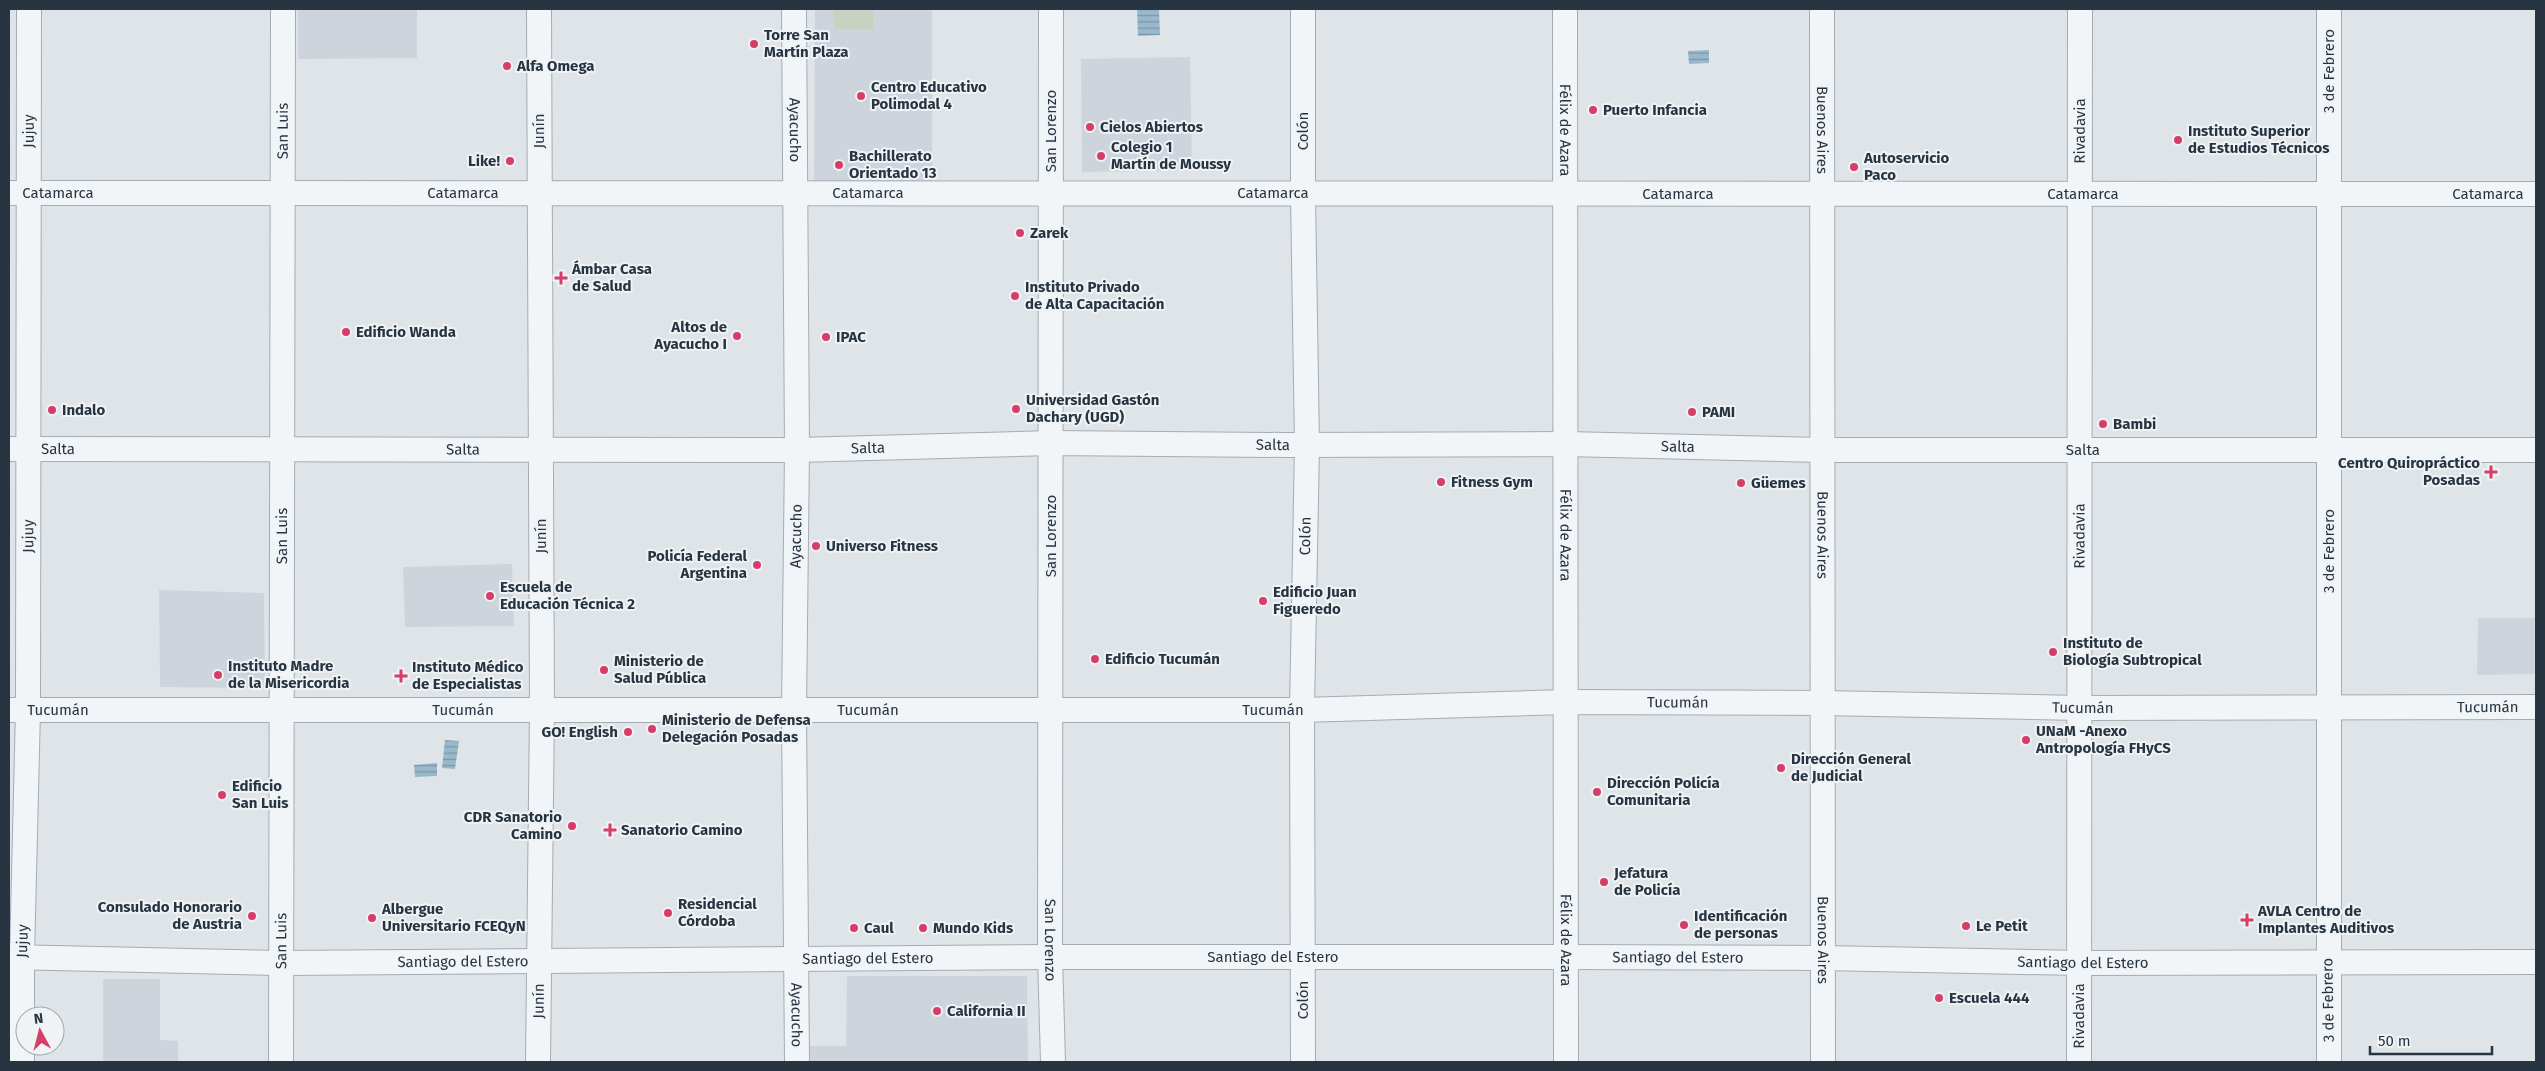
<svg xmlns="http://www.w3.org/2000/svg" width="2545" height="1071" viewBox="0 0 2545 1071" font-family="'Fira Sans',sans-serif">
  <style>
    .built { fill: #cdd4db }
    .grass { fill: #c7d3c0 }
    .water { fill: url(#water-rules) }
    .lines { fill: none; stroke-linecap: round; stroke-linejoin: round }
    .minor-casing { stroke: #a4acb3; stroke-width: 26 }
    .minor { stroke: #f2f5f7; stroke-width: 24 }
    .poi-dot { fill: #d53e69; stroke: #eff3f6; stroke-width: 2 }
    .labels { text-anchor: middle; stroke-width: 4; stroke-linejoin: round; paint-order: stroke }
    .poi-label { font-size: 15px; font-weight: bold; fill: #273441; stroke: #eff3f6; text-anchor: start }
    .street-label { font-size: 15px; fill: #273441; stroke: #eff3f6 }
  </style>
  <defs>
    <pattern id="water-rules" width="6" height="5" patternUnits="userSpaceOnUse" patternTransform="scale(1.25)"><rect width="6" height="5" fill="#98b8cb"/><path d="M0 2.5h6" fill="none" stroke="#7c96a6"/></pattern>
  </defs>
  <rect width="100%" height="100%" fill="#dfe4e9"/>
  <g class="built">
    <path d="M298 9H417V58L298 59Z"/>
    <path d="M815 9H932V183L814 182Z"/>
    <path d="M1190 57 1192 170 1082 172 1081 59Z"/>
    <path d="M512 564 514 626 405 627 403 567Z"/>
    <path d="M159 590 264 593 265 688 160 687Z"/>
    <path d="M2478 618H2536V674L2477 675Z"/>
    <path d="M847 976H1027L1028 1062H810V1046H846Z"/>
    <path d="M103 979H160V1040L178 1041V1062H103Z"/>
  </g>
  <path class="grass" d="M833 9H873V29H834Z"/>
  <g class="water">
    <path d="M1137 9H1159L1160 35 1138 36Z"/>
    <path d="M1709 50V63L1689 64 1688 51Z"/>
    <path d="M445 740 459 741 455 769 442 768Z"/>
    <path d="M437 763V776L415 777 414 765Z"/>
  </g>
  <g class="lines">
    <g class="minor-casing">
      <g id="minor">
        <path id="s1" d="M794 9 797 450 794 712 797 1062"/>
        <path id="s2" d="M1051 9 1050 957 1053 1062"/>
        <path id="s3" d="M1565 9 1566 1062"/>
        <path id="s4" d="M1822 9 1823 1062"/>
        <path id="s5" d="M9 193 2536 194"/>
        <path id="s6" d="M9 449 797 450 1051 443 1286 445 1566 444 1823 450H2536"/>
        <path id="s7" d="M9 710H1302L1564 702 1822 703 2080 708 2536 707"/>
        <path id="s8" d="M9 957 282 963 1050 957H1565L1822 958 2079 963 2536 962"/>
        <path id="s9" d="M22 1062V957L28 710 29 9"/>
        <path id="s10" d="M281 1062 283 9"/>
        <path id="s11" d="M538 1062 542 709 539 9"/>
        <path id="s12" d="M1303 1062 1302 710 1307 445 1303 195V9"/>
        <path id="s13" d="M2079 1062 2080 9"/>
        <path d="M2329 1062V9"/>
      </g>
    </g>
    <use href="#minor" class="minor"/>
  </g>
  <g class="poi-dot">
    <circle cx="754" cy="44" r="5"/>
    <circle cx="507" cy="66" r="5"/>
    <circle cx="861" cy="96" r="5"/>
    <circle cx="1593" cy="110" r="5"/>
    <circle cx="1090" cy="127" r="5"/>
    <circle cx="2178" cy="140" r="5"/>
    <circle cx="1101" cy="156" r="5"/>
    <circle cx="510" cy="161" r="5"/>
    <circle cx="839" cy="165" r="5"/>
    <circle cx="1854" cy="167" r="5"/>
    <circle cx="1020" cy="233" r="5"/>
    <path d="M558.5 270.5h5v5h5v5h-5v5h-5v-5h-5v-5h5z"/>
    <circle cx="1015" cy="296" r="5"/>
    <circle cx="346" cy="332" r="5"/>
    <circle cx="737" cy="336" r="5"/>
    <circle cx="826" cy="337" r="5"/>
    <circle cx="1016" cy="409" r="5"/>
    <circle cx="52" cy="410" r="5"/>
    <circle cx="1692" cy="412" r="5"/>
    <circle cx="2103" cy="424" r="5"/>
    <path d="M2488.5 464.5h5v5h5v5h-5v5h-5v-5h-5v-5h5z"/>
    <circle cx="1441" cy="482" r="5"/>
    <circle cx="1741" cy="483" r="5"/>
    <circle cx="816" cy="546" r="5"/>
    <circle cx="757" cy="565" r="5"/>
    <circle cx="490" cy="596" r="5"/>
    <circle cx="1263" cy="601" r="5"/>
    <circle cx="2053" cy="652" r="5"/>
    <circle cx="1095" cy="659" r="5"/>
    <circle cx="604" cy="670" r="5"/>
    <circle cx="218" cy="675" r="5"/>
    <path d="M398.5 668.5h5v5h5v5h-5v5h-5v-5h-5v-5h5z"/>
    <circle cx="652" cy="729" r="5"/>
    <circle cx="628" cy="732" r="5"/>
    <circle cx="2026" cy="740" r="5"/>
    <circle cx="1781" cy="768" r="5"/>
    <circle cx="1597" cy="792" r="5"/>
    <circle cx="222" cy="795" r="5"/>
    <circle cx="572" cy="826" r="5"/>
    <path d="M607.5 822.5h5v5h5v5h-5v5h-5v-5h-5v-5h5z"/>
    <circle cx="1604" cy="882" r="5"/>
    <circle cx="668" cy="913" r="5"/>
    <circle cx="252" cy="916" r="5"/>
    <circle cx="372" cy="918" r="5"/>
    <path d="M2244.5 912.5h5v5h5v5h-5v5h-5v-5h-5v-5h5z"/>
    <circle cx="1684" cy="925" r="5"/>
    <circle cx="1966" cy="926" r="5"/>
    <circle cx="854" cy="928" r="5"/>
    <circle cx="923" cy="928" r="5"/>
    <circle cx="1939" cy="998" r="5"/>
    <circle cx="937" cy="1011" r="5"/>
  </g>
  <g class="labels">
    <g class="poi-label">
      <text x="764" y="40">Torre San<tspan x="764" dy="17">Martín Plaza</tspan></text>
      <text x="517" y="71">Alfa Omega</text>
      <text x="871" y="92">Centro Educativo<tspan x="871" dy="17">Polimodal 4</tspan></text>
      <text x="1603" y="115">Puerto Infancia</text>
      <text x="1100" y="132">Cielos Abiertos</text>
      <text x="2188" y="136">Instituto Superior<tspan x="2188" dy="17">de Estudios Técnicos</tspan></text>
      <text x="1111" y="152">Colegio 1<tspan x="1111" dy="17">Martín de Moussy</tspan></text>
      <text x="849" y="161">Bachillerato<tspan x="849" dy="17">Orientado 13</tspan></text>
      <text x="1864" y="163">Autoservicio<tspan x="1864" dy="17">Paco</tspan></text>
      <text x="500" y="166" text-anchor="end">Like!</text>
      <text x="1030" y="238">Zarek</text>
      <text x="572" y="274">Ámbar Casa<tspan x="572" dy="17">de Salud</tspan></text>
      <text x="1025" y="292">Instituto Privado<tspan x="1025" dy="17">de Alta Capacitación</tspan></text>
      <text x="727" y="332" text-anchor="end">Altos de<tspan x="727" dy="17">Ayacucho I</tspan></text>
      <text x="356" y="337">Edificio Wanda</text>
      <text x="836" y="342">IPAC</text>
      <text x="1026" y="405">Universidad Gastón<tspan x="1026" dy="17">Dachary (UGD)</tspan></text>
      <text x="62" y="415">Indalo</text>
      <text x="1702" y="417">PAMI</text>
      <text x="2113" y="429">Bambi</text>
      <text x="2480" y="468" text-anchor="end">Centro Quiropráctico<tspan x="2480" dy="17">Posadas</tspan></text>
      <text x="1451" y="487">Fitness Gym</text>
      <text x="1751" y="488">Güemes</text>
      <text x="826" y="551">Universo Fitness</text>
      <text x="747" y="561" text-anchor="end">Policía Federal<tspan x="747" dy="17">Argentina</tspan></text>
      <text x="500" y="592">Escuela de<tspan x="500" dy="17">Educación Técnica 2</tspan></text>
      <text x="1273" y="597">Edificio Juan<tspan x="1273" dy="17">Figueredo</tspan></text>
      <text x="2063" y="648">Instituto de<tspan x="2063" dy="17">Biología Subtropical</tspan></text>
      <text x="1105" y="664">Edificio Tucumán</text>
      <text x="614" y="666">Ministerio de<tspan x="614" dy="17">Salud Pública</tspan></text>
      <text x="228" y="671">Instituto Madre<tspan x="228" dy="17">de la Misericordia</tspan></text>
      <text x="412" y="672">Instituto Médico<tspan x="412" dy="17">de Especialistas</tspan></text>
      <text x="662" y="725">Ministerio de Defensa<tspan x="662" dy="17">Delegación Posadas</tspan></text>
      <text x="2036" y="736">UNaM -Anexo<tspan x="2036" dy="17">Antropología FHyCS</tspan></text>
      <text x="618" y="737" text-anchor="end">GO! English</text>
      <text x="1791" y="764">Dirección General<tspan x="1791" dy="17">de Judicial</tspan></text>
      <text x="1607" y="788">Dirección Policía<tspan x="1607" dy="17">Comunitaria</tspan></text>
      <text x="232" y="791">Edificio<tspan x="232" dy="17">San Luis</tspan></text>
      <text x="562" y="822" text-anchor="end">CDR Sanatorio<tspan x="562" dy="17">Camino</tspan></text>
      <text x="621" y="835">Sanatorio Camino</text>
      <text x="1614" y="878">Jefatura<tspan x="1614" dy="17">de Policía</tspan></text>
      <text x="678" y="909">Residencial<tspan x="678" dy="17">Córdoba</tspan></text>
      <text x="242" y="912" text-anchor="end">Consulado Honorario<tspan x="242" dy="17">de Austria</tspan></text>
      <text x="382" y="914">Albergue<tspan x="382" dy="17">Universitario FCEQyN</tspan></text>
      <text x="2258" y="916">AVLA Centro de<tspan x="2258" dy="17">Implantes Auditivos</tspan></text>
      <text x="1694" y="921">Identificación<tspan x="1694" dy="17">de personas</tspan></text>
      <text x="1976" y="931">Le Petit</text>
      <text x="864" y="933">Caul</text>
      <text x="933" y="933">Mundo Kids</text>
      <text x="1949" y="1003">Escuela 444</text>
      <text x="947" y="1016">California II</text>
    </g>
    <g class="street-label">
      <text transform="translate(2329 71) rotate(-90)" y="5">3 de Febrero</text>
      <text dy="5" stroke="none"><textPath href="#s9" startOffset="931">Jujuy</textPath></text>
      <text dy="5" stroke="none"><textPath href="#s10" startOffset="931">San Luis</textPath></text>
      <text transform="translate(539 131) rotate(-90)" y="5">Junín</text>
      <text dy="5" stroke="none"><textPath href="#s1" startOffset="121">Ayacucho</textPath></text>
      <text transform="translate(1051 131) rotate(-90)" y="5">San Lorenzo</text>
      <text transform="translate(1303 131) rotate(-90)" y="5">Colón</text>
      <text dy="5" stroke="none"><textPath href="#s3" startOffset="121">Félix de Azara</textPath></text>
      <text dy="5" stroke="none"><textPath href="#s4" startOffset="121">Buenos Aires</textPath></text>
      <text dy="5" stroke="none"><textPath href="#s13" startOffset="931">Rivadavia</textPath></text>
      <text dy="5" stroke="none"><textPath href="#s5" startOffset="49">Catamarca</textPath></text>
      <text dy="5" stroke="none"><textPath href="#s5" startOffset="859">Catamarca</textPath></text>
      <text dy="5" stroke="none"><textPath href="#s5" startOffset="454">Catamarca</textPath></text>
      <text dy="5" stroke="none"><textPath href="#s5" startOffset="1264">Catamarca</textPath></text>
      <text dy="5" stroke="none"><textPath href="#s5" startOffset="1669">Catamarca</textPath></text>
      <text dy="5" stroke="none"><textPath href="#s5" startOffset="2074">Catamarca</textPath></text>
      <text dy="5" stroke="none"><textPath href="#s5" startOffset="2479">Catamarca</textPath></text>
      <text dy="5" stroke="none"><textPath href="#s6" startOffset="1264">Salta</textPath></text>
      <text dy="5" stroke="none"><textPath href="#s6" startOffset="1669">Salta</textPath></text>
      <text dy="5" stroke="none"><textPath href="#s6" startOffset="859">Salta</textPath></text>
      <text dy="5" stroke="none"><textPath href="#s6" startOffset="49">Salta</textPath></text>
      <text dy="5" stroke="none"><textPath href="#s6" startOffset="454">Salta</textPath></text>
      <text dy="5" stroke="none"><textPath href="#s6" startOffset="2074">Salta</textPath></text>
      <text dy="5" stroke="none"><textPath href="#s12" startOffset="526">Colón</textPath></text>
      <text dy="5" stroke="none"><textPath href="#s13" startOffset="526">Rivadavia</textPath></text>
      <text dy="5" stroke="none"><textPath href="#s9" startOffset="526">Jujuy</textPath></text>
      <text dy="5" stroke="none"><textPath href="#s10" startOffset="526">San Luis</textPath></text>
      <text transform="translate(541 536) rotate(-90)" y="5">Junín</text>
      <text transform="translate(796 536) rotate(-89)" y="5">Ayacucho</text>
      <text transform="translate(1051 536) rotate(-90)" y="5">San Lorenzo</text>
      <text dy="5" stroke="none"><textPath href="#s3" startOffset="526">Félix de Azara</textPath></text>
      <text dy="5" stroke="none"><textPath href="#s4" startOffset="526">Buenos Aires</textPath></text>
      <text transform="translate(2329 551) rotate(-90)" y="5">3 de Febrero</text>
      <text dy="5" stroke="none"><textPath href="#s7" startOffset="1669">Tucumán</textPath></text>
      <text dy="5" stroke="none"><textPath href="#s7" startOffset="2479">Tucumán</textPath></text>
      <text dy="5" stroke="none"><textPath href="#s7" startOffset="2074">Tucumán</textPath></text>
      <text dy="5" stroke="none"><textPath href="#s7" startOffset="454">Tucumán</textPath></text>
      <text dy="5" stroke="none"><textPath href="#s7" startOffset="49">Tucumán</textPath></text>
      <text dy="5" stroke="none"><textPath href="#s7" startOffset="1264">Tucumán</textPath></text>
      <text dy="5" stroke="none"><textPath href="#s7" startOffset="859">Tucumán</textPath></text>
      <text dy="5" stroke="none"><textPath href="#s9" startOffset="121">Jujuy</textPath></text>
      <text dy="5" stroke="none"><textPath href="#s10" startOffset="121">San Luis</textPath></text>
      <text dy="5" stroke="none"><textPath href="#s2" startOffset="931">San Lorenzo</textPath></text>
      <text dy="5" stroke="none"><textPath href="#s3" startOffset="931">Félix de Azara</textPath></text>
      <text dy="5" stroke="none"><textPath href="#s4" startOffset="931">Buenos Aires</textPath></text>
      <text dy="5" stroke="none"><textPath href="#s8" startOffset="1264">Santiago del Estero</textPath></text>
      <text dy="5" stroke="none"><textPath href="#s8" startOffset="1669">Santiago del Estero</textPath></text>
      <text dy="5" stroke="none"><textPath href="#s8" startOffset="859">Santiago del Estero</textPath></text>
      <text dy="5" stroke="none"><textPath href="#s8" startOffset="454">Santiago del Estero</textPath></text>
      <text dy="5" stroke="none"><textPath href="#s8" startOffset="2074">Santiago del Estero</textPath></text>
      <text dy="5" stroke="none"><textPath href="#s11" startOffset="61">Junín</textPath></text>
      <text transform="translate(1303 1000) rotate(-90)" y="5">Colón</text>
      <text transform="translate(2328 1000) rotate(-91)" y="5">3 de Febrero</text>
      <text dy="5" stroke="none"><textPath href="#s1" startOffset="1006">Ayacucho</textPath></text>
      <text dy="5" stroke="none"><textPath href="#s13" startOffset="46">Rivadavia</textPath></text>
    </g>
  </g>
  <rect width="2545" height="1071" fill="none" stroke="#273441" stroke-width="20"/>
  <g transform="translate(40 1031) rotate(353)"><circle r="24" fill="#eff3f6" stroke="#9fa7ae"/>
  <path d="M0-4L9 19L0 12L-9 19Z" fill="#d53e69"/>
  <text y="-8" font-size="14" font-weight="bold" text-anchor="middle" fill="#273441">N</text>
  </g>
  <path d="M2370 1046v8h122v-8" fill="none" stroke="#273441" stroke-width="2.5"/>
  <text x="2378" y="1046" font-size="15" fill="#273441" stroke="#eff3f6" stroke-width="4" paint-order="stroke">50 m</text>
</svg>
